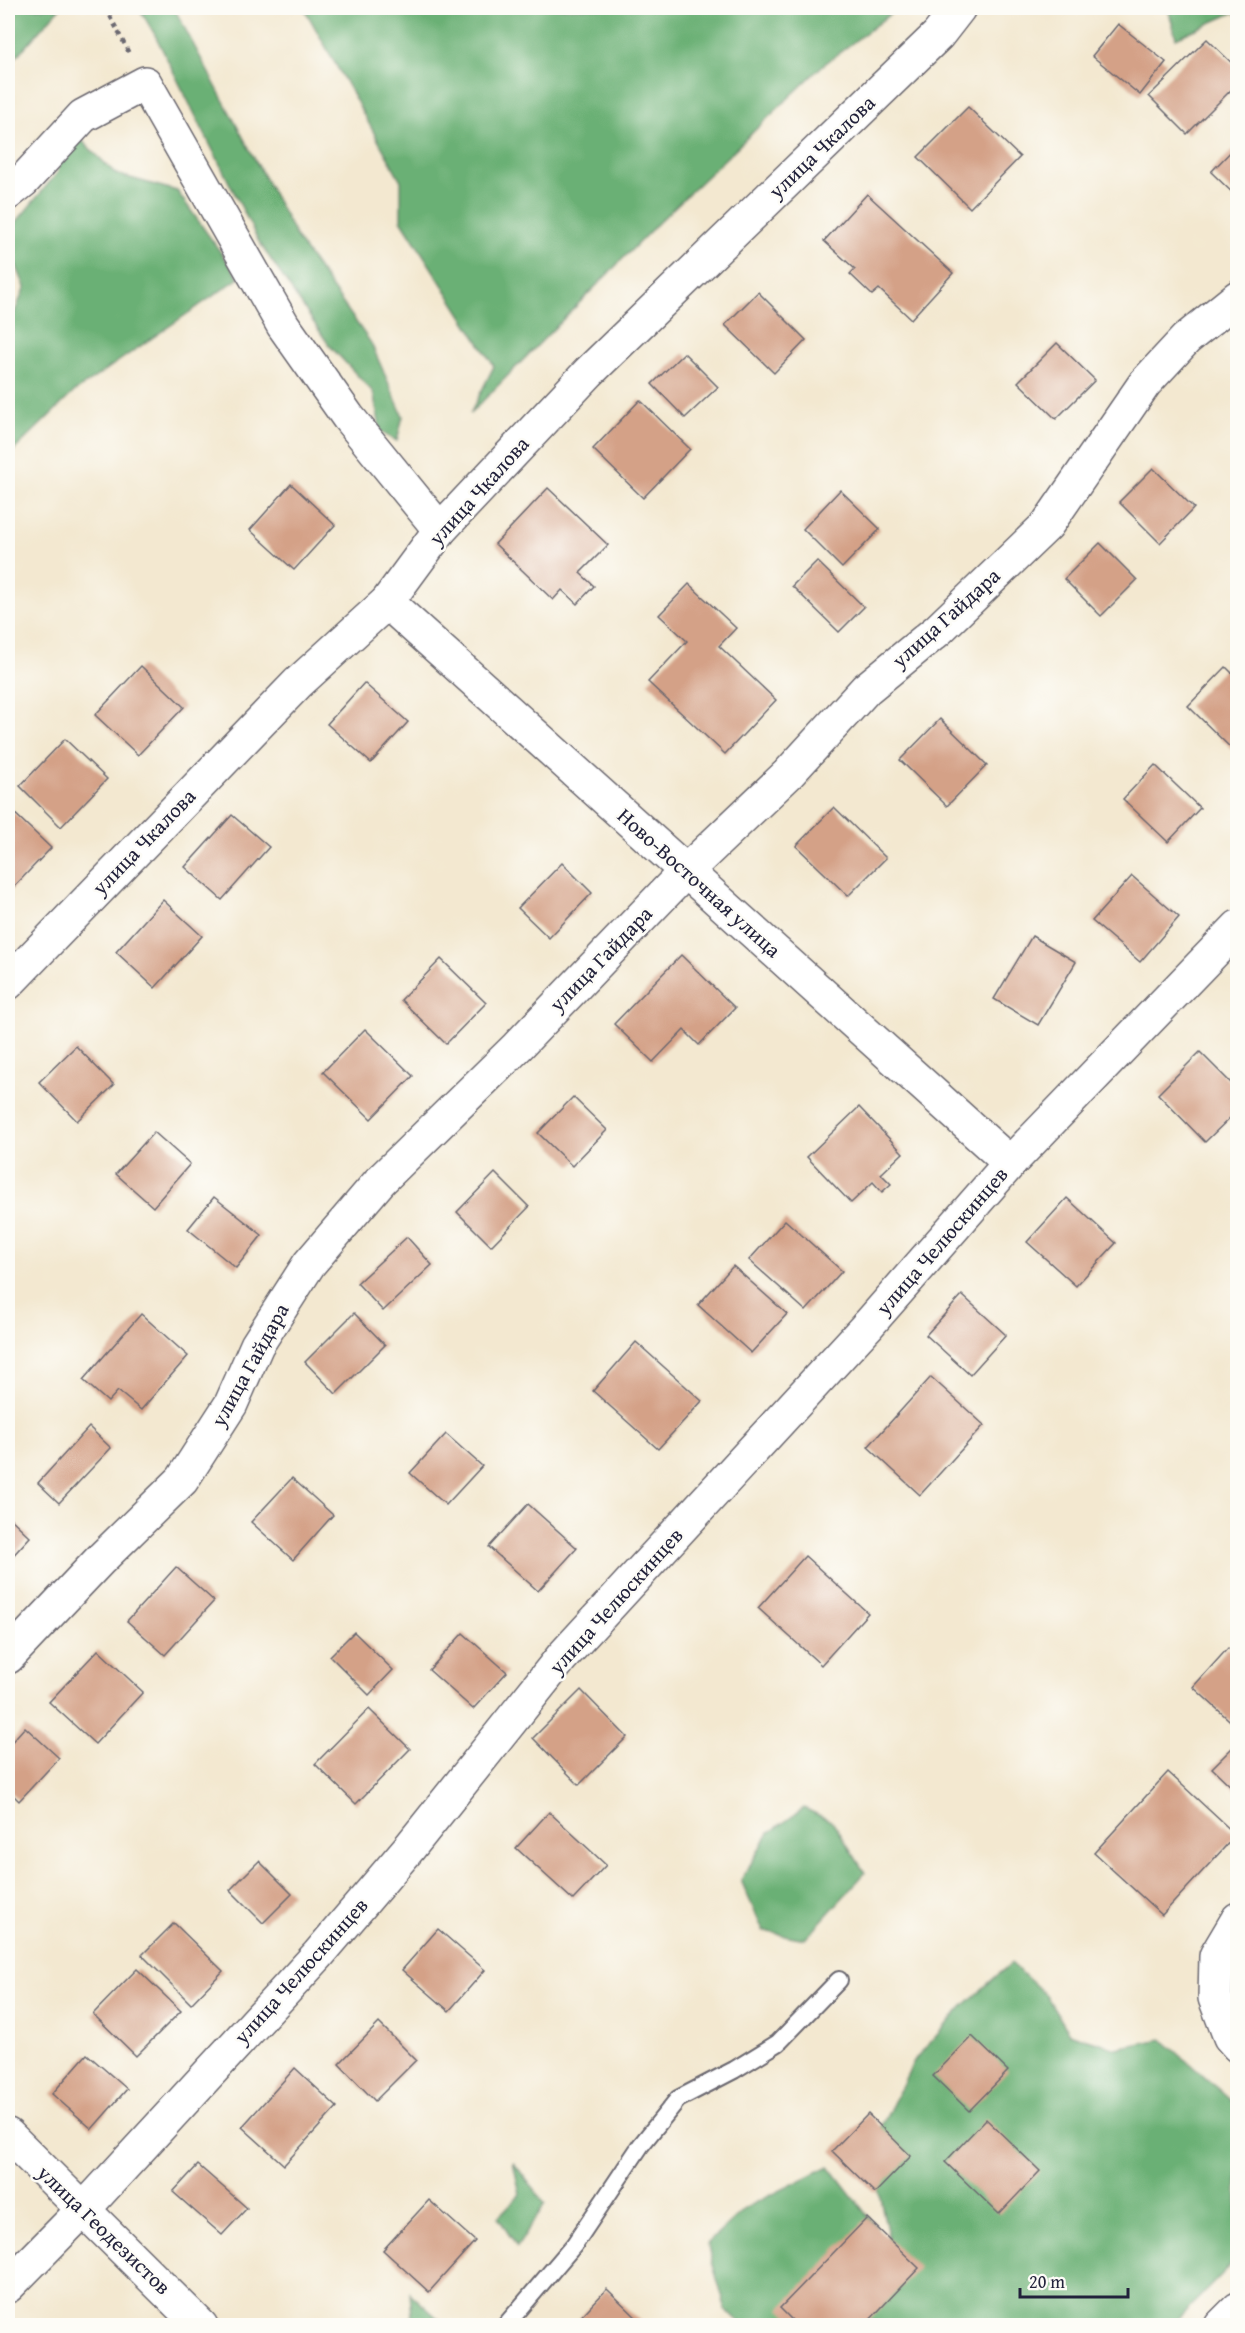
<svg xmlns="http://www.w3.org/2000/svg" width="1245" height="2333" viewBox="0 0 1245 2333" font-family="'Gentium Book Plus',serif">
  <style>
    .forest { fill: #6bb075; stroke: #466958; stroke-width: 1.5 }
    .building { fill: #d4a187 }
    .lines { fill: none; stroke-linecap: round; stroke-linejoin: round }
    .service-casing { stroke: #6b676f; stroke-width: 20 }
    .minor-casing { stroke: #6b676f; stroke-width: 36 }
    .tertiary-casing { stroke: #6b676f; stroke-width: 36 }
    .path { stroke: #6b676f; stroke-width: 4; stroke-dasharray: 4.5 4.5; stroke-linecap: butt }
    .service { stroke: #fff; stroke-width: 16 }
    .minor { stroke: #fff; stroke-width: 33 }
    .tertiary { stroke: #fff; stroke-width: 33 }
    .labels { text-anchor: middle; stroke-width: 5; stroke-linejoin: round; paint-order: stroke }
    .street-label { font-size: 21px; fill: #22223b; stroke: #fdfcf7 }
  </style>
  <rect width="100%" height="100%" fill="#fdfcf7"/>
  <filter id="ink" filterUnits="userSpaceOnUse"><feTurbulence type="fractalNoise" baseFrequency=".0167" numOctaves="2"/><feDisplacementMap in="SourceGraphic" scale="12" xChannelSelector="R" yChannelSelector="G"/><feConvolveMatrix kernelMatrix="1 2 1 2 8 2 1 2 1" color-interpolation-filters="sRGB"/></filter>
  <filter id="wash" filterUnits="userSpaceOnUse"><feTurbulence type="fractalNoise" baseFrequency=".008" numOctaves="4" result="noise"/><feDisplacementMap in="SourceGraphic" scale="24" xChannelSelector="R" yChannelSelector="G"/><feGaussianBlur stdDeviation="1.35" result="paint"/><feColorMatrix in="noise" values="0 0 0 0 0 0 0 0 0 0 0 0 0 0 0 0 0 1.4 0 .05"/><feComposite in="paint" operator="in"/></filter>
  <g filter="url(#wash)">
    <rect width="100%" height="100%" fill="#f3e8d0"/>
    <g class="forest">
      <path d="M8 8H60L8 66Z"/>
      <path d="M139 8H174L298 240 371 343 403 416 397 441 381 432 373 392 329 345 259 242 154 33Z"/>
      <path d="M304 8H898L822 66 659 222 470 414 494 366 401 220V181Z"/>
      <path d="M1168 8H1237V16L1235 12 1176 38Z"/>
      <path d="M61 120 116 174 177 191 239 278 74 392 8 456V312L13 316 25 287 8 245V232L58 172Z"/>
      <path d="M804 1808 833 1822 865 1873 805 1939 763 1931 741 1880 769 1833Z"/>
      <path d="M1011 1963 1046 1995 1069 2033 1116 2048 1162 2039 1237 2106V2259L1172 2325H742L726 2310 707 2244 747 2207 829 2166 890 2245 870 2150 914 2061 962 2007Z"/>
      <path d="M513 2162 545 2204 517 2247 498 2217 520 2194Z"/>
      <path d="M410 2293 445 2325H413Z"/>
    </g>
    <g id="blocks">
      <g class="building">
        <path d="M1118 24 1166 62 1140 95 1092 56Z"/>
        <path d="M1207 39 1238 69V83L1187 134 1149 96Z"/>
        <path d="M968 107 1020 157 970 208 918 157Z"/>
        <path d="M1238 144V198L1211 172Z"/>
        <path d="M867 194 953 273 911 319 879 289 872 295 850 274 855 269 824 241Z"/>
        <path d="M758 292 806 340 774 373 725 325Z"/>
        <path d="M1057 343 1095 380 1056 419 1018 382Z"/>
        <path d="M684 353 718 387 685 418 652 384Z"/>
        <path d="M640 400 690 449 643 498 593 449Z"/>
        <path d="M1153 468 1194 508 1160 543 1119 502Z"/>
        <path d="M291 484 335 525 294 570 250 530Z"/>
        <path d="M548 488 608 545 580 573 594 586 577 604 562 590 553 600 495 544Z"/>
        <path d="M840 490 880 529 842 568 803 529Z"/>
        <path d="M1100 543 1137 580 1101 616 1064 579Z"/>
        <path d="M817 561 864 607 839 632 792 586Z"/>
        <path d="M689 584 736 628 719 646 776 700 725 754 648 682 687 641 659 615Z"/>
        <path d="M141 666 184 707 138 755 95 715Z"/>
        <path d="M1226 667 1238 679V750L1235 752 1188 706Z"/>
        <path d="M364 683 408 722 371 763 327 724Z"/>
        <path d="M940 719 987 765 947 806 900 760Z"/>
        <path d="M65 739 107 779 61 827 20 786Z"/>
        <path d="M1155 765 1200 808 1168 842 1123 799Z"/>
        <path d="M8 807 51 848 8 893Z"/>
        <path d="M834 807 886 858 848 896 796 846Z"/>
        <path d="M232 815 269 847 222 900 185 867Z"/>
        <path d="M562 863 592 893 549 938 518 908Z"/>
        <path d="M1132 876 1179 917 1140 962 1092 921Z"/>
        <path d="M163 900 202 936 155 988 116 952Z"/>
        <path d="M1032 936 1076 962 1038 1025 994 999Z"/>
        <path d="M681 955 735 1008 699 1045 684 1030 653 1062 614 1024Z"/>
        <path d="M441 959 486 1003 446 1044 401 1000Z"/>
        <path d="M365 1029 413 1076 371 1119 323 1072Z"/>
        <path d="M76 1046 114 1085 77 1121 39 1082Z"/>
        <path d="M1200 1052 1238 1090V1110L1205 1142 1158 1094Z"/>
        <path d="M573 1097 607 1130 572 1166 538 1133Z"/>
        <path d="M859 1107 903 1153 881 1174 891 1184 882 1192 873 1182 851 1203 807 1157Z"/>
        <path d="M154 1132 190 1164 153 1207 116 1174Z"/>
        <path d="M495 1173 529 1207 491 1246 457 1212Z"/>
        <path d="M214 1197 262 1235 236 1268 188 1229Z"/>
        <path d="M1067 1198 1116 1243 1076 1286 1027 1242Z"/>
        <path d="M785 1220 842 1271 806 1311 749 1260Z"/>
        <path d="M407 1237 432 1265 383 1311 357 1283Z"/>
        <path d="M733 1266 787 1314 751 1353 698 1305Z"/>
        <path d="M962 1295 1006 1335 970 1375 926 1335Z"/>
        <path d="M354 1313 385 1345 336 1394 305 1362Z"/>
        <path d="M141 1314 188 1356 141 1410 118 1391 108 1402 83 1380Z"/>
        <path d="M636 1342 702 1401 658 1449 593 1391Z"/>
        <path d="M931 1377 984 1425 920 1495 868 1447Z"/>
        <path d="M89 1427 111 1448 59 1503 38 1483Z"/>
        <path d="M446 1434 482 1466 446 1505 410 1473Z"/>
        <path d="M292 1478 333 1515 293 1560 251 1522Z"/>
        <path d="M528 1504 577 1548 538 1591 489 1547Z"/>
        <path d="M8 1516 30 1537 8 1561Z"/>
        <path d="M805 1556 868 1613 821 1665 758 1608Z"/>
        <path d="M176 1567 214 1601 165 1655 127 1621Z"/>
        <path d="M354 1632 393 1670 369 1695 330 1656Z"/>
        <path d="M463 1633 507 1672 473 1709 429 1670Z"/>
        <path d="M1228 1648 1238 1657V1728L1193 1687Z"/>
        <path d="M98 1650 143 1692 95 1744 49 1702Z"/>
        <path d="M581 1690 627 1737 579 1785 533 1738Z"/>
        <path d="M369 1709 410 1749 356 1804 315 1764Z"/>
        <path d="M25 1727 59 1758 19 1801 8 1790V1746Z"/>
        <path d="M1238 1742V1793L1212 1768Z"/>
        <path d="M1168 1772 1236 1835 1162 1915 1094 1853Z"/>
        <path d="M549 1812 606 1865 573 1900 516 1848Z"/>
        <path d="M259 1861 292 1894 263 1923 230 1890Z"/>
        <path d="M174 1923 223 1971 191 2004 142 1955Z"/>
        <path d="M438 1929 485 1970 449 2011 402 1970Z"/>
        <path d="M137 1969 181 2011 136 2056 93 2014Z"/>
        <path d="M379 2023 416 2060 375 2101 339 2064Z"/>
        <path d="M972 2036 1008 2071 969 2111 933 2076Z"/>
        <path d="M87 2054 127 2089 92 2129 52 2094Z"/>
        <path d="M295 2068 337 2107 284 2165 242 2127Z"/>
        <path d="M868 2114 911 2156 875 2193 832 2151Z"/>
        <path d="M986 2119 1040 2171 999 2214 945 2162Z"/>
        <path d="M198 2165 247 2208 222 2235 173 2192Z"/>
        <path d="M429 2200 475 2241 429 2292 383 2250Z"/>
        <path d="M867 2218 919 2268 864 2326H798L780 2308Z"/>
        <path d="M607 2289 643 2324 641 2326H572Z"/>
      </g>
    </g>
  </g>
  <g filter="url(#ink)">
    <use href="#blocks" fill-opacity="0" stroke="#6b676f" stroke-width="1.5"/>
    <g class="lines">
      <g class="service-casing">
        <path id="service" d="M505 2326 574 2245 641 2145 678 2099 734 2070 778 2043 839 1980"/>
      </g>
      <g class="minor-casing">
        <g id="minor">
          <path d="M8 193 23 181 83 116 145 83 283 325 348 417 440 530"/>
          <path d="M387 602 1010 1163"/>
          <path d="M8 983 298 683 387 602 440 530 589 372 938 35 959 8"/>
          <path d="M8 1657 100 1560 182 1480 231 1404 257 1345 309 1264 380 1181 517 1047 686 871 788 774 866 689 938 630 1047 525 1145 383 1186 339 1238 297"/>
          <path d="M1238 1919 1216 1956 1215 1998 1230 2037 1238 2046"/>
          <path d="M8 2286 83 2210 318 1955 410 1847 562 1657 869 1324 1010 1163 1238 927"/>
          <path d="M1221 2326 1238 2309"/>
        </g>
      </g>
      <g class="tertiary-casing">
        <path id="tertiary" d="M8 2135 201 2326"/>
      </g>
      <path class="path" d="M106 8 129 53"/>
      <use href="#service" class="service"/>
      <use href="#minor" class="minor"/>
      <use href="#tertiary" class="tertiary"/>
    </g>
  </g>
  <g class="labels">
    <g class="street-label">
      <text transform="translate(822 147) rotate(-44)" y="7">улица Чкалова</text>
      <text transform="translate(479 491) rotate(-48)" y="7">улица Чкалова</text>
      <text transform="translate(946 618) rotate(-42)" y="7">улица Гайдара</text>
      <text transform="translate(144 842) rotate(-46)" y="7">улица Чкалова</text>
      <text transform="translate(699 883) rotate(42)" y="7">Ново-Восточная улица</text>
      <text transform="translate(601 959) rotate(-46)" y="7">улица Гайдара</text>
      <text transform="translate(942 1241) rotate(-49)" y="7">улица Челюскинцев</text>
      <text transform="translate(250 1365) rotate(-61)" y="7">улица Гайдара</text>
      <text transform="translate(616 1601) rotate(-48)" y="7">улица Челюскинцев</text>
      <text transform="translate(301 1971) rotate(-48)" y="7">улица Челюскинцев</text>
      <text transform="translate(104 2230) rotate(44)" y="7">улица Геодезистов</text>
    </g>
  </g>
  <rect width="1245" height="2333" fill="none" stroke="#fdfcf7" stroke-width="30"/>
  <path d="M1020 2288v9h108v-9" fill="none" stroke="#22223b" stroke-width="3"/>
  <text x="1029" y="2288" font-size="18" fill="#22223b" stroke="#fdfcf7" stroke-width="4.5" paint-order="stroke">20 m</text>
</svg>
